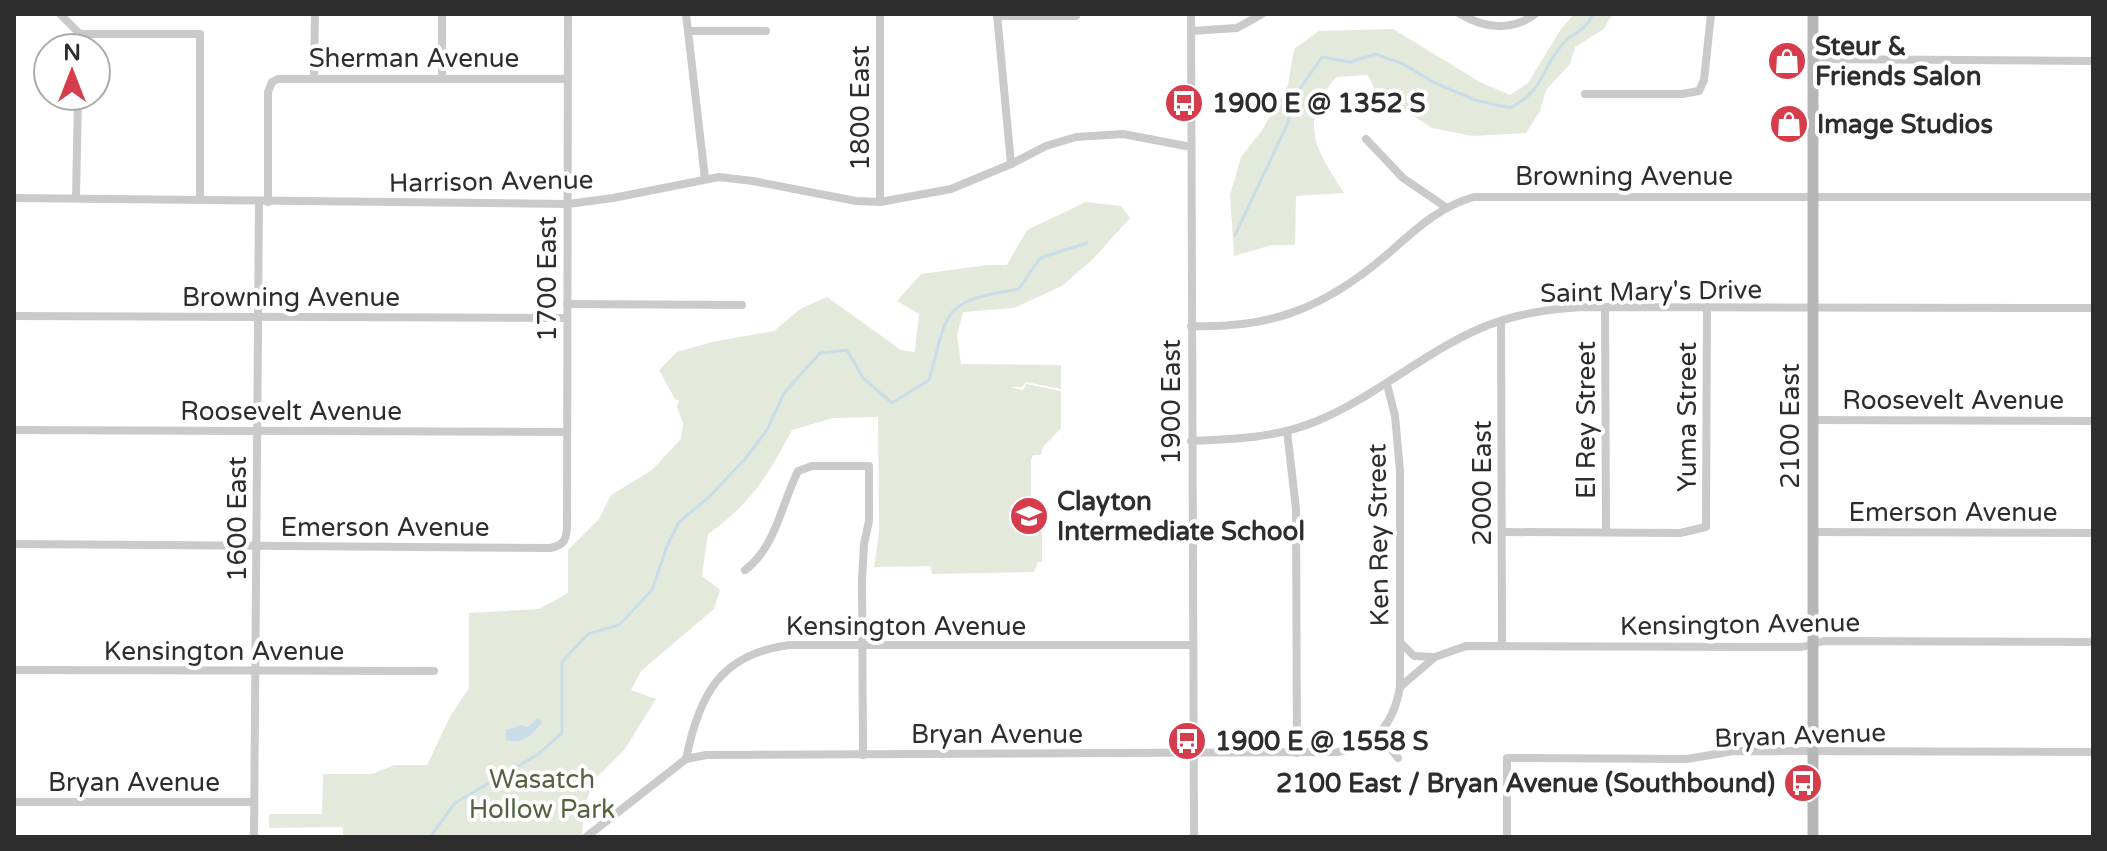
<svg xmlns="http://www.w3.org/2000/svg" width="2107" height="851" viewBox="0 0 2107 851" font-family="'Varela Round',sans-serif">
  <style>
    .green { fill: #e3e9db }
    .water { fill: #c9dde8 }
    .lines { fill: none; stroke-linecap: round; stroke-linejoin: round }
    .stream { stroke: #c9dde8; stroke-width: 3 }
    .street { stroke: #cacaca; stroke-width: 8 }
    .secondary { stroke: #b7b7b7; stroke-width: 11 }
    .labels { text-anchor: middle; stroke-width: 8; stroke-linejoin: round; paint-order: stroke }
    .poi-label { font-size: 26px; font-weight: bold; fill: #2d2d2d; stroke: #fff; text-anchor: start }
    .street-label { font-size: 26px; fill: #2d2d2d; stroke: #fff }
    .park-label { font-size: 26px; fill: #51643e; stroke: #fff }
  </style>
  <rect width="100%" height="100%" fill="#fff"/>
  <g class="green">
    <path d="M1574 14H1612L1604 29 1575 47 1570 64 1546 90 1540 111 1526 133 1473 136 1432 128 1376 92 1368 75 1336 77C1297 124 1316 149 1344 193L1296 196 1295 245H1272L1234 256 1230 195 1241 157 1262 130 1288 85 1294 49 1319 31 1393 29 1480 82 1510 95 1528 83 1561 29Z"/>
    <path d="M1086 202 1121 206 1130 218 1093 259 1062 286 1014 308 963 312 957 335 961 364 1061 365V389L1026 382 1022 387H1010L1023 390 1026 384 1061 391V428L1043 447 1041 455H1033L1031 460V500L1042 501V562H1038L1034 572 932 574 931 566 874 567 879 532 878 417 833 418 792 430C769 474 750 505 708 534L702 576 720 590 714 609 641 671 631 690 656 699 625 749 597 777 584 805 582 837H343V827L269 828V814H322L323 774H372L395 765H427L451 715 469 688V613L539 609 568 593V550L599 519 611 495 652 470 681 439 683 423 677 407 679 401 675 399 659 370 677 352 712 342 774 331 800 309 827 297 901 350 915 352 919 314 897 301 921 274 987 265H1007L1027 230Z"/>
  </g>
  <path class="water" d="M538 718 542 722C532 735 523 745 506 740V730L522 725 528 727Z"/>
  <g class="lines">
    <g class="stream">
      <path d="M1235 235 1287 125 1297 93 1322 57 1350 62 1376 54 1403 64 1435 83 1475 100 1510 108C1546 89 1539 71 1562 45 1574 30 1583 35 1593 14"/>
      <path d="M430 837 455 803 537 755 562 733V662L588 634 619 625 652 590 667 546 679 522 709 497 745 459 767 430 784 393 820 353 847 350 863 378 892 403 929 380C949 310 939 302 1019 289L1040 258 1087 243"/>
    </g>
    <g class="street">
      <path d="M60 14 80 34"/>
      <path d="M686 14 705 179"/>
      <path d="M997 14 1011 164"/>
      <path d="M1191 14 1194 837"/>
      <path d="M1460 14C1484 28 1512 32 1535 14"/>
      <path d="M997 16H1076"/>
      <path d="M688 31H766"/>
      <path d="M1191 31 1237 28 1262 14"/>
      <path d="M80 34H200V199"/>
      <path d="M79 48 80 34"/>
      <path d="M1813 59 2093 61"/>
      <path d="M314 78 315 14"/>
      <path d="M442 78V14"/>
      <path d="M1585 94H1682L1699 91 1704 80 1711 14"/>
      <path d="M1366 139 1403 178 1447 208"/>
      <path d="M14 198 568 204 613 198 719 177 753 181 856 201 880 202 951 189 1011 164 1046 146 1076 137 1123 134 1191 147"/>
      <path d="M76 198 78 96"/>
      <path d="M268 202V92L272 82 278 79H568"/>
      <path d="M880 202V14"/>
      <path d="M567 304 742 305"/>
      <path d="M1605 307 1606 532"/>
      <path d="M14 316 567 318"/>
      <path d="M1501 321 1502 646"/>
      <path d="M1191 326C1270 329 1323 308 1383 258 1411 234 1437 207 1474 197H2093"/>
      <path d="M1813 420 2093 421"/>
      <path d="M14 430 567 432"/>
      <path d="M1287 431 1296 509 1297 753"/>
      <path d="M1191 441C1235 439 1276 438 1317 421 1375 397 1423 353 1481 328 1513 314 1547 309 1582 307L2093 308"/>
      <path d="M1502 532 1680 533 1706 527 1707 307"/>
      <path d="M1813 532 2093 533"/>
      <path d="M14 544 550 548C565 545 567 539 567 524L568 14"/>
      <path d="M745 570C776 547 781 505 798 471L812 466H869V521L864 544 862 580 863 755"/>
      <path d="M1400 642 1414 656 1434 657"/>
      <path d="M14 670 434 671"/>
      <path d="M1400 687 1435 657 1466 646 1802 647 1824 641 2093 642"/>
      <path d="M1379 734 1398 758"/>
      <path d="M686 759C699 695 720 654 789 645H1192"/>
      <path d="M14 802H254"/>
      <path d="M254 837 259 201"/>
      <path d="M586 837 686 759 706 755 1338 752C1376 744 1393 726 1400 687V471L1395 416 1387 384"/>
      <path d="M1507 837V758L1687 759 1734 751 2093 752"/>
    </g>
    <path class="secondary" d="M1813 837V14"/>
  </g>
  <defs>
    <g id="shop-disc" transform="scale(2)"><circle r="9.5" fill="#d73c4c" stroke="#fff"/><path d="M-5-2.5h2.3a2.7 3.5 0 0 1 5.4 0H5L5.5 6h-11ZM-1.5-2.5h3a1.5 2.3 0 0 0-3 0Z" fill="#fff"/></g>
    <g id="bus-disc" transform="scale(2)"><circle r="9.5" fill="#d73c4c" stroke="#fff"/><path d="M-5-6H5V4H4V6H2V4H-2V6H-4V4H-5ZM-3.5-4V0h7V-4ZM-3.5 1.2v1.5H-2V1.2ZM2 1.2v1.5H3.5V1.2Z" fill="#fff"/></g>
    <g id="school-disc" transform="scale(2)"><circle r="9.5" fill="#d73c4c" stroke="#fff"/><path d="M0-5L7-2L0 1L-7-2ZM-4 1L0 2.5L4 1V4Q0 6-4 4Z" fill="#fff"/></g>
  </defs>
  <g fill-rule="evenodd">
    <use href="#shop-disc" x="1787" y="61"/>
    <use href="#bus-disc" x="1184" y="103"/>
    <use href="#shop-disc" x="1789" y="124"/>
    <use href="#school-disc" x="1029" y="516"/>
    <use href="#bus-disc" x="1187" y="741"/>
    <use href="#bus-disc" x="1803" y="783"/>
  </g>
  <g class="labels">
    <g class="poi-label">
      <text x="1815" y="55">Steur &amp;<tspan x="1815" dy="30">Friends Salon</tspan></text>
      <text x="1212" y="112">1900 E @ 1352 S</text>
      <text x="1817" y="133">Image Studios</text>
      <text x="1057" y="510">Clayton<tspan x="1057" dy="30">Intermediate School</tspan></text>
      <text x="1215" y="750">1900 E @ 1558 S</text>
      <text x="1775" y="792" text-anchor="end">2100 East / Bryan Avenue (Southbound)</text>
    </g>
    <g class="street-label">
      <text x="414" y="67">Sherman Avenue</text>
      <text transform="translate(860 108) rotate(-90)" y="9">1800 East</text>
      <text x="1624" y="185">Browning Avenue</text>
      <text transform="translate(491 181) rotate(-1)" y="9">Harrison Avenue</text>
      <text transform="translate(547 279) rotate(-90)" y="9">1700 East</text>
      <text transform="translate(1651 291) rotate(-1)" y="9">Saint Mary's Drive</text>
      <text x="291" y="306">Browning Avenue</text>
      <text x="1953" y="409">Roosevelt Avenue</text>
      <text transform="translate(1171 402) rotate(-90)" y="9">1900 East</text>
      <text x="291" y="420">Roosevelt Avenue</text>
      <text transform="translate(1687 417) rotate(-90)" y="9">Yuma Street</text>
      <text transform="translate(1586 420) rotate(-90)" y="9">El Rey Street</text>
      <text transform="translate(1790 426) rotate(-90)" y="9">2100 East</text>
      <text transform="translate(1482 483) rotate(-90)" y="9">2000 East</text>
      <text x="1953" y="521">Emerson Avenue</text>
      <text transform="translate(237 519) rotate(-90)" y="9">1600 East</text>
      <text x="385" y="536">Emerson Avenue</text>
      <text transform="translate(1378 535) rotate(-91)" y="9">Ken Rey Street</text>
      <text transform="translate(1740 624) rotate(-1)" y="9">Kensington Avenue</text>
      <text x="906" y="635">Kensington Avenue</text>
      <text x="224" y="660">Kensington Avenue</text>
      <text x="997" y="743">Bryan Avenue</text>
      <text transform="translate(1800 735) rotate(-2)" y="9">Bryan Avenue</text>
      <text x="134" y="791">Bryan Avenue</text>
    </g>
    <g class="park-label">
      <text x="542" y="788">Wasatch<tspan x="542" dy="30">Hollow Park</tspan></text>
    </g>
  </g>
  <rect width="2107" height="851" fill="none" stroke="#2d2d2d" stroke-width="32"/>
  <g transform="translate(72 72)"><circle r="38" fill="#ffffff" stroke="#ababab" stroke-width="2"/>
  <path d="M0-6L14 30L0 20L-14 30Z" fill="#d73c4c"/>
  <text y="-12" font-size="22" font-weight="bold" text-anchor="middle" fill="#2d2d2d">N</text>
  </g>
</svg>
